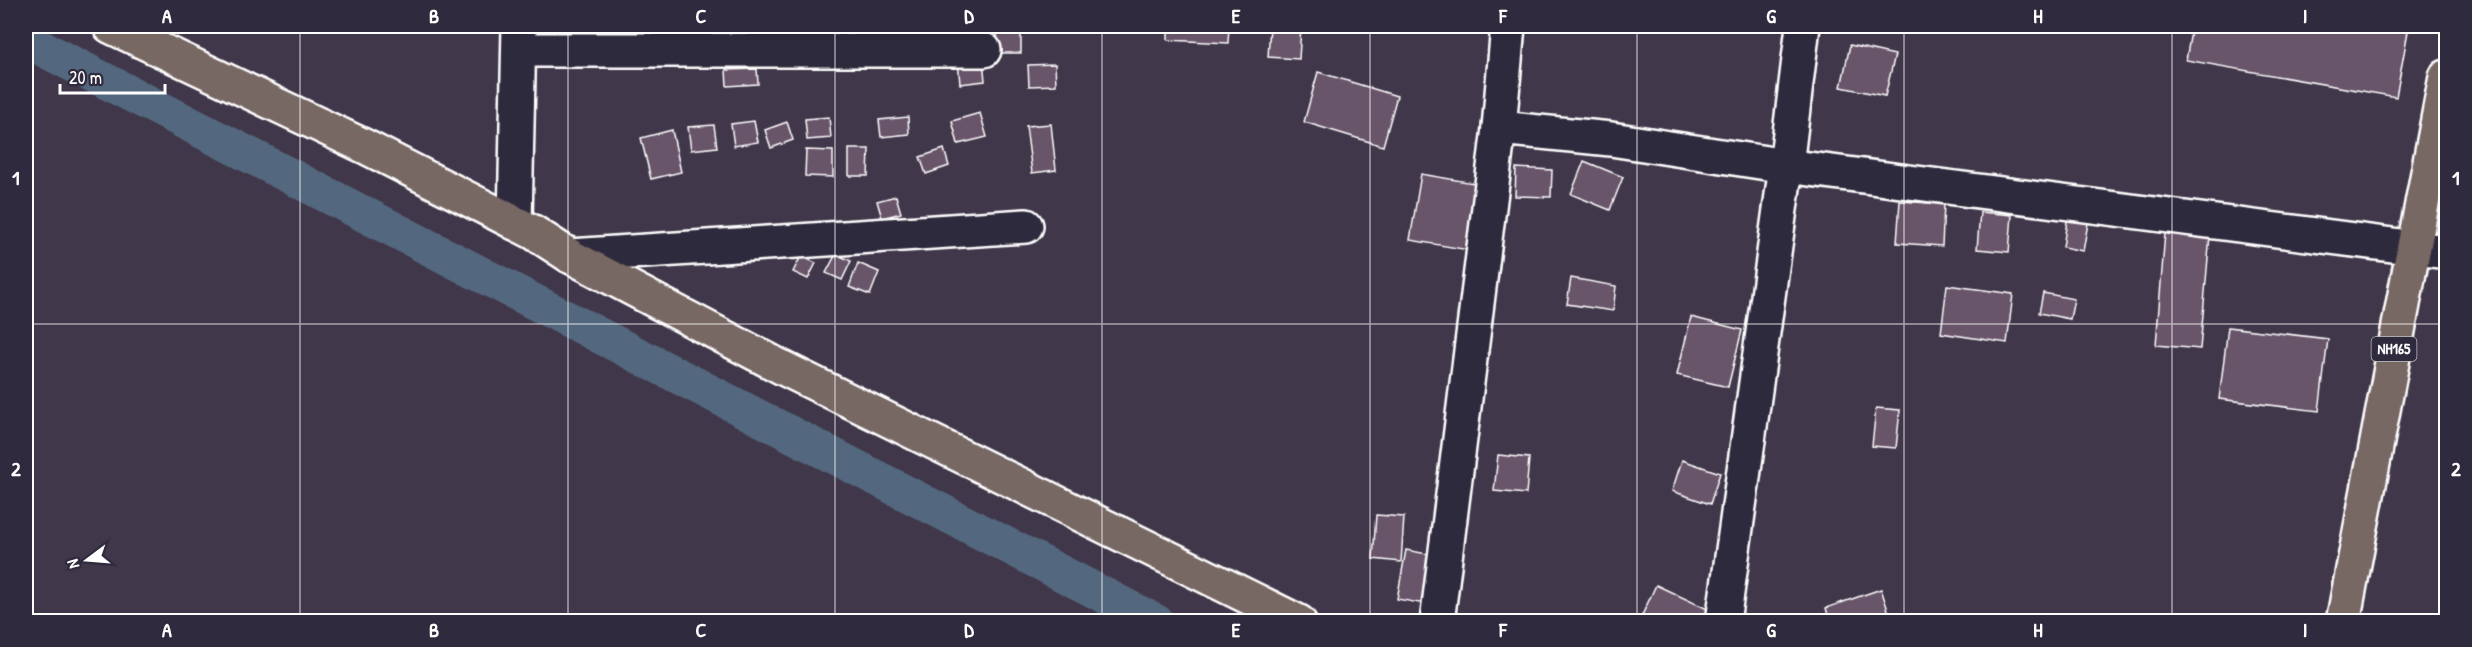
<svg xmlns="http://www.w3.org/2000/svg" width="2472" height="647" viewBox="0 0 2472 647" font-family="'Patrick Hand',sans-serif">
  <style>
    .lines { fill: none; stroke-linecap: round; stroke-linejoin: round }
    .canal { stroke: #53677e; stroke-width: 36 }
    .building { fill: #69546a; stroke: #fff; stroke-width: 1.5 }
    .minor-casing { stroke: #fff; stroke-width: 38 }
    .major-casing { stroke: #fff; stroke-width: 38 }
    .highway-casing { stroke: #fff; stroke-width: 38 }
    .minor { stroke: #2f2a3d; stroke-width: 33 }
    .major { stroke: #776864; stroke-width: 33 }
    .highway { stroke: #776864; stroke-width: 33 }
    .grid { fill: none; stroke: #fff; stroke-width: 1.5; stroke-opacity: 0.55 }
    .labels { text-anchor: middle; stroke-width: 6; stroke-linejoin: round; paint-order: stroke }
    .shield { fill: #2f2a3d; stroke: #c1bfc5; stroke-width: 1.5 }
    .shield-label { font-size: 15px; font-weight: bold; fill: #fff }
    .neatline { fill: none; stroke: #fff; stroke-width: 2 }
    .grid-label { font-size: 20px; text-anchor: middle; font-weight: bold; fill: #fff }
  </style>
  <rect width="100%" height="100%" fill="#40374a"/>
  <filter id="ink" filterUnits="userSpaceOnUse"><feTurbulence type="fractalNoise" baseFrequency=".0167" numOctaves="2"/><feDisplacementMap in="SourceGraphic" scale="12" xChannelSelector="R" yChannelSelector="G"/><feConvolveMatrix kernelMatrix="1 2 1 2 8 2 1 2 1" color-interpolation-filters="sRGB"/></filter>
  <g filter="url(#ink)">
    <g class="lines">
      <path class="canal" d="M26 40 1156 622"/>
    </g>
    <g class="building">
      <path d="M610 26H639L640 42 611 44Z"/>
      <path d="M720 26H751L752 35 721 36Z"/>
      <path d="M1168 26H1229L1228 43 1168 40Z"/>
      <path d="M1270 26H1301L1299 59 1268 57Z"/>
      <path d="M2192 26H2409L2396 97 2186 60Z"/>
      <path d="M997 27H1021V53H998Z"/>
      <path d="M1850 45 1895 55 1885 96 1841 87Z"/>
      <path d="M983 59 985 81 960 84 958 62Z"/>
      <path d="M1055 64 1056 85 1029 86 1028 65Z"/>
      <path d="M757 69 758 84 727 86 726 70Z"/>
      <path d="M1318 72 1397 96 1383 146 1304 122Z"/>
      <path d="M980 113 987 137 958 144 952 121Z"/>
      <path d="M829 117 831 138 807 140 805 119Z"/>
      <path d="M908 117 909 134 881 137 879 120Z"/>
      <path d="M754 121 758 142 734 146 731 124Z"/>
      <path d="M787 122 793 140 771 148 765 130Z"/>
      <path d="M1051 124 1056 170 1032 173 1026 126Z"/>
      <path d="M714 125 717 147 691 150 688 127Z"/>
      <path d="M672 130 681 172 651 179 641 138Z"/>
      <path d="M849 149H869L868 176H849Z"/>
      <path d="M944 149 949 166 926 174 920 157Z"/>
      <path d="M806 150 833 151V177L805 176Z"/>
      <path d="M1584 161 1623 177 1610 210 1571 194Z"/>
      <path d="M1516 168 1552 170 1551 197 1515 196Z"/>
      <path d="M1421 174 1491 186 1480 252 1410 240Z"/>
      <path d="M896 196 901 213 882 218 877 201Z"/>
      <path d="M1900 201 1944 204 1942 246 1897 243Z"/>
      <path d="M2069 208 2090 212 2083 251 2063 247Z"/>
      <path d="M1980 212 2012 215 2009 252 1977 249Z"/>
      <path d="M2166 220 2211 224 2200 349 2156 345Z"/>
      <path d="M836 254 851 261 842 280 826 273Z"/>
      <path d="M801 256 816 263 808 279 793 272Z"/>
      <path d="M858 263 879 272 870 295 849 287Z"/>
      <path d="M1571 278 1616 286 1613 311 1567 304Z"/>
      <path d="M1947 285 2013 294 2007 343 1941 333Z"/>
      <path d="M2043 293 2074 299 2070 319 2039 313Z"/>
      <path d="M1691 317 1742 330 1728 387 1677 375Z"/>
      <path d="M2228 327 2328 339 2319 411 2219 399Z"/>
      <path d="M1876 408 1900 410 1896 448 1872 446Z"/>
      <path d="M1498 455 1529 458 1526 494 1494 491Z"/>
      <path d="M1682 460 1720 473 1710 504 1672 491Z"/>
      <path d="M1376 515 1404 517 1401 562 1373 559Z"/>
      <path d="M1406 550 1438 556 1430 605 1397 599Z"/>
      <path d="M1656 585 1716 613 1712 622H1639Z"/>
      <path d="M1881 589 1892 622H1830L1826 608Z"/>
    </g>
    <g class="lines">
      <g class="minor-casing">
        <g id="minor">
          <path d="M520 50H984"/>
          <path d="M1499 128 1611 139 1786 166 2446 252"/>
          <path d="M515 223 519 26"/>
          <path d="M570 256 1026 226"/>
          <path d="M1437 622 1499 128 1508 26"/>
          <path d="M1723 622 1786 166 1803 26"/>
        </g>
      </g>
      <g class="major-casing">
        <path id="major" d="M110 26 366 147 533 232 570 256 783 368 1299 622"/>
      </g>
      <g class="highway-casing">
        <path id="highway" d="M2343 622 2446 77"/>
      </g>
      <use href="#minor" class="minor"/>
      <use href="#major" class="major"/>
      <use href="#highway" class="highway"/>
    </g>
  </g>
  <path class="grid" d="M300 26V622M568 26V622M835 26V622M1102 26V622M1370 26V622M1637 26V622M1904 26V622M2172 26V622M26 324H2446"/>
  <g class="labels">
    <rect class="shield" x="2371.5" y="337" width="45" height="24" rx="4.5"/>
    <g class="shield-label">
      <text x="2394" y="354">NH165</text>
    </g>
  </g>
  <rect width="2472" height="647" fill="none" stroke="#2f2a3d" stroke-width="66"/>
  <g transform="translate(87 560) rotate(254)" stroke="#2f2a3d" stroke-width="4.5" paint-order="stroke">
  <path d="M0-4.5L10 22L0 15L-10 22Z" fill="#ffffff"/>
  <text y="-9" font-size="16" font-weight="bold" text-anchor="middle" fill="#ffffff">N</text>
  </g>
  <path d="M60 84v9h105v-9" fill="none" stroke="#ffffff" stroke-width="3"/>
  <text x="69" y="84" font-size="18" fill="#ffffff" stroke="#2f2a3d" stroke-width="4.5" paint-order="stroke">20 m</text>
  <rect x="33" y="33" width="2406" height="581" class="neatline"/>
  <g class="grid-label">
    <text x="167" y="23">A</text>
    <text x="434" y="23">B</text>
    <text x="701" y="23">C</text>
    <text x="969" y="23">D</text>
    <text x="1236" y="23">E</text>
    <text x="1503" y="23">F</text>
    <text x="1771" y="23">G</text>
    <text x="2038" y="23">H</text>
    <text x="2305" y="23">I</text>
    <text x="16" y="185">1</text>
    <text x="2456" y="185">1</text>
    <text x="16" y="476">2</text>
    <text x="2456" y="476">2</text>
    <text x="167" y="637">A</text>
    <text x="434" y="637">B</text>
    <text x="701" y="637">C</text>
    <text x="969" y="637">D</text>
    <text x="1236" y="637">E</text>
    <text x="1503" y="637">F</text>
    <text x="1771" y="637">G</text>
    <text x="2038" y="637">H</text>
    <text x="2305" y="637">I</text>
  </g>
</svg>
